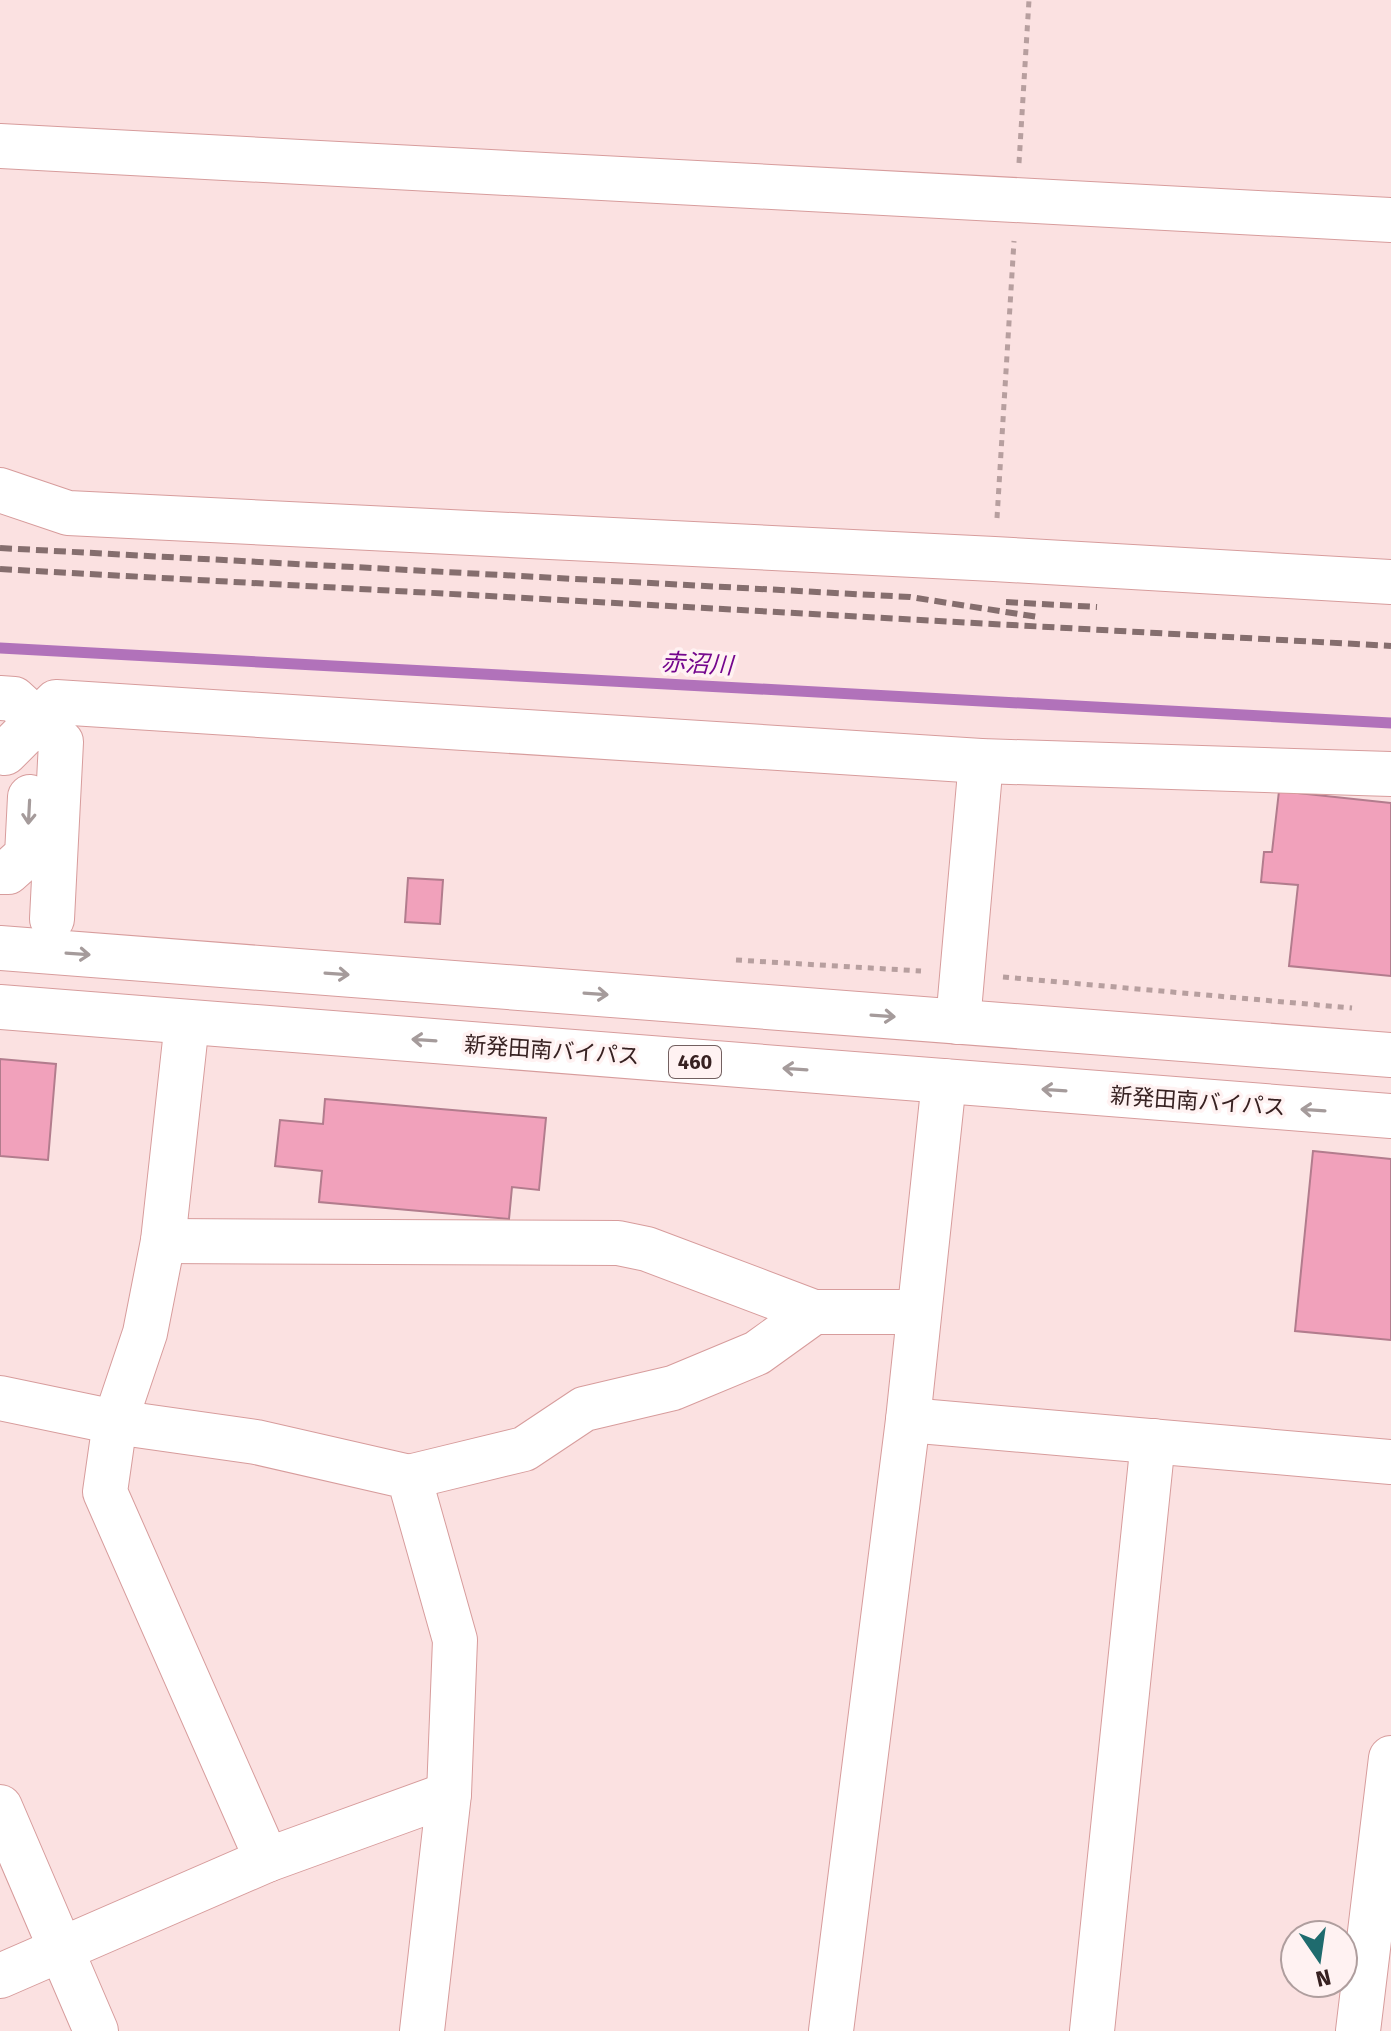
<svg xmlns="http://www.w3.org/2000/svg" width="1391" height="2031" viewBox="0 0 1391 2031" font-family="'Fira Sans','Noto Sans JP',sans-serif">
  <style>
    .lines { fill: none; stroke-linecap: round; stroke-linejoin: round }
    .stream { stroke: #b172ba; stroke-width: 11 }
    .building { fill: #f1a1bb; stroke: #b27c8d; stroke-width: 2 }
    .minor-casing { stroke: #d79c9c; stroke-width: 46 }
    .highway-casing { stroke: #d79c9c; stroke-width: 46 }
    .path { stroke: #b79f9f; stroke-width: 5; stroke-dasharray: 6 6; stroke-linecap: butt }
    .minor { stroke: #fff; stroke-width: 44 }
    .highway { stroke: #fff; stroke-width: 44 }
    .rail { stroke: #856e6e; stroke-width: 6; stroke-dasharray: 12 6; stroke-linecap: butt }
    .oneway { stroke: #a59b9b }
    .labels { text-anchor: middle; stroke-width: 7; stroke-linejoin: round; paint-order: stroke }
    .shield { fill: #fff2f2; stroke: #736060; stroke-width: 2 }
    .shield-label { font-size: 20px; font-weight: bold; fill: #372121 }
    .street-label { font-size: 22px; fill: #372121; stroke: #fff2f2 }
    .water-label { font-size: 24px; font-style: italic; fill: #74068d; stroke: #fff2f2 }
  </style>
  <rect width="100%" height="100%" fill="#fbe1e1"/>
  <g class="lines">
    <path class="stream" d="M0 648 1391 723"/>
  </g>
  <g class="building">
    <path d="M1279 791 1391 803V976L1289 966 1298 885 1261 882 1264 852H1272Z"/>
    <path d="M408 878 443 880 440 924 405 922Z"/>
    <path d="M0 1059 56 1064 48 1160 0 1156Z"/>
    <path d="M325 1099 546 1118 539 1190 512 1187 509 1219 319 1202 322 1171 275 1166 280 1120 323 1124Z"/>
    <path d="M1313 1151 1391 1159V1340L1295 1331Z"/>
  </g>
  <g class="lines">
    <g class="minor-casing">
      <g id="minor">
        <path d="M0 146 1391 220"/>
        <path d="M0 490 68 513 994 559 1391 582"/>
        <path d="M0 698 14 699 61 742 52 919"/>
        <path d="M5 753 56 702 981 761 1391 774"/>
        <path d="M0 872H8L27 855 30 797"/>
        <path d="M187 1022 163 1241 145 1333 115 1422 105 1492 267 1860"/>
        <path d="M958 1022 981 761"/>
        <path d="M163 1241 618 1243 647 1249 814 1312H919"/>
        <path d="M0 1398 115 1422 256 1442 409 1477 455 1640 449 1794 422 2031"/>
        <path d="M908 1420 1391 1462"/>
        <path d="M409 1477 524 1449 584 1409 673 1388 757 1353 814 1312"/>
        <path d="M0 1807 96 2031"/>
        <path d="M0 1976 267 1860 449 1794"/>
        <path d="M831 2031 908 1420 944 1081"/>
        <path d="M1092 2031 1153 1441"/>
        <path d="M1358 2031 1391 1758"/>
      </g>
    </g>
    <g class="highway-casing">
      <g id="highway">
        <path d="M0 948 1391 1055"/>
        <path d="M0 1007 1391 1116"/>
      </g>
    </g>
    <g class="path">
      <path d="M1019 163 1029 0"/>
      <path d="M997 518 1014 241"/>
      <path d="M736 960 921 971"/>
      <path d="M1003 977 1352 1008"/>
    </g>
    <use href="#minor" class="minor"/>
    <use href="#highway" class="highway"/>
    <g class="rail">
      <path d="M0 548 910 597 1038 617"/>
      <path d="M0 569 1391 646"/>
      <path d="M1006 602 1097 607"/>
    </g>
  </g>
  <defs><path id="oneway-shaft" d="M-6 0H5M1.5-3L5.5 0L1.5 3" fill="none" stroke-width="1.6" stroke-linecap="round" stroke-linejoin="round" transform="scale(2)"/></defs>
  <g class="oneway">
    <use href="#oneway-shaft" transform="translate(29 812) rotate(93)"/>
    <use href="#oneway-shaft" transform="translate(78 954) rotate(4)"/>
    <use href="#oneway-shaft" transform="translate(337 974) rotate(4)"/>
    <use href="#oneway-shaft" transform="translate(596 994) rotate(4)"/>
    <use href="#oneway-shaft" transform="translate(883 1016) rotate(4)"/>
    <use href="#oneway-shaft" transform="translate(424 1040) rotate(-176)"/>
    <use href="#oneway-shaft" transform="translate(795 1069) rotate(-176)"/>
    <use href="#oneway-shaft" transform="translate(1054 1090) rotate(-176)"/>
    <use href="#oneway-shaft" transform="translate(1313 1110) rotate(-176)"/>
  </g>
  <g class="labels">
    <rect class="shield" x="669" y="1046" width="52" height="32" rx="6"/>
    <g class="shield-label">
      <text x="695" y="1069">460</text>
    </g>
    <g class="street-label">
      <text transform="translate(552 1050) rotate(4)" y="8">新発田南バイパス</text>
      <text transform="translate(1198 1101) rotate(4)" y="8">新発田南バイパス</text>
    </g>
    <g class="water-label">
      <text transform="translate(697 664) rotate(3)" y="8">赤沼川</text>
    </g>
  </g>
  <g transform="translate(1319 1959) rotate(167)"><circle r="38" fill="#fff2f2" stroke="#af9e9e" stroke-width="2"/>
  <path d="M0-6L14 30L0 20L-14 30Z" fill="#1f6b6e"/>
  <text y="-12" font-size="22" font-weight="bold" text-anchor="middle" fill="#372121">N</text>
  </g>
</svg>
